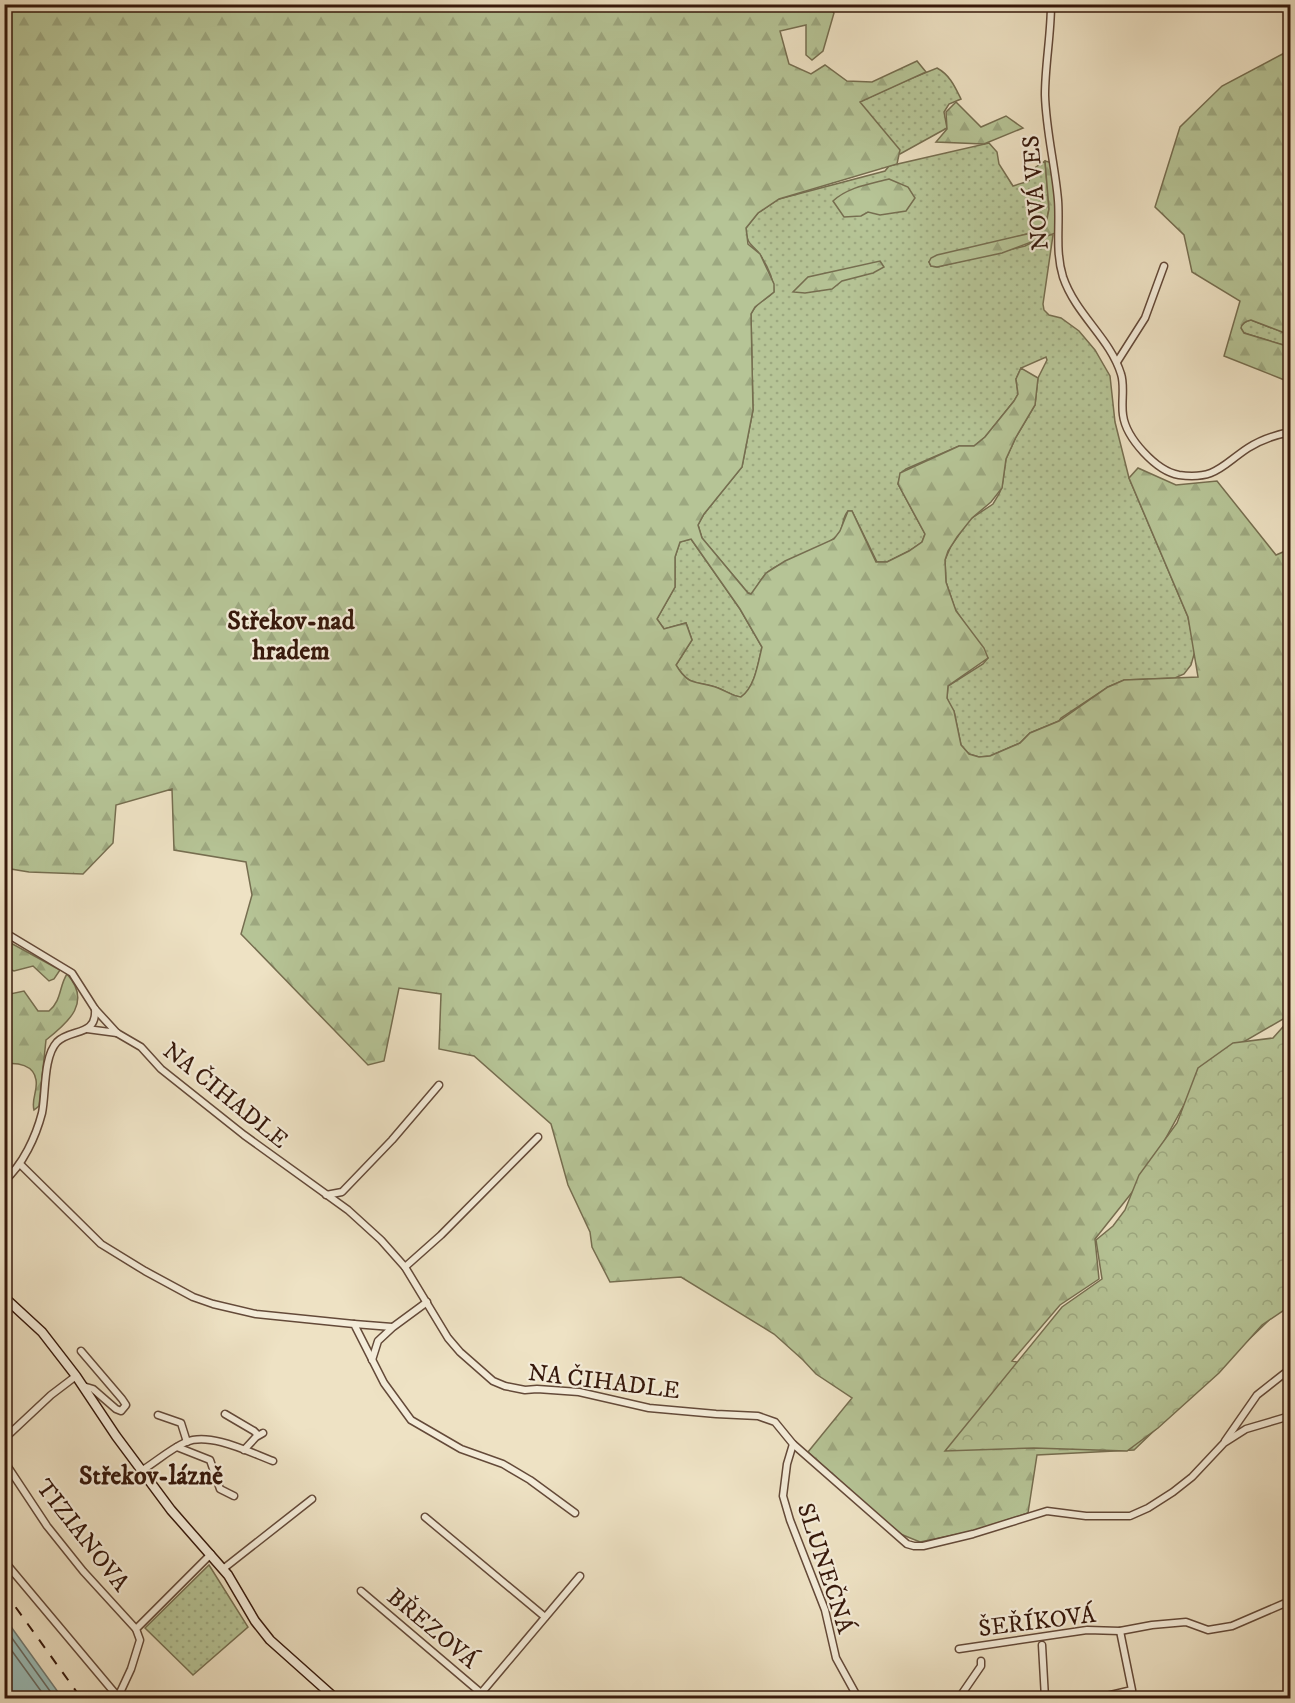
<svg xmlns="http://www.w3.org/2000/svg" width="1295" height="1703" viewBox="0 0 1295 1703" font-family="'IM FELL DW Pica',serif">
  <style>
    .grass { fill: url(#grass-dots); stroke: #766e50; stroke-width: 1.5 }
    .forest { fill: url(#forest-firs); stroke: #766e50; stroke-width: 1.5; fill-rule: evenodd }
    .park { fill: url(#park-crowns); stroke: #766e50; stroke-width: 1.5 }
    .water { fill: #9abdb9; stroke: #727b73; stroke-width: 1.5 }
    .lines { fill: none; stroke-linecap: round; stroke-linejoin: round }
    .shore { stroke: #686a62; stroke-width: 1.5 }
    .street-casing { stroke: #644a39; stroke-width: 9 }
    .secondary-casing { stroke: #36180b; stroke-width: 11 }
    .street { stroke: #f4ecd9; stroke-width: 6 }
    .secondary { stroke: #f4ecd9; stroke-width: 8 }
    .rail { stroke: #36180b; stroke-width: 2; stroke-dasharray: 10 10; stroke-linecap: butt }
    .labels { text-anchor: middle; stroke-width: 4.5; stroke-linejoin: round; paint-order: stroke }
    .street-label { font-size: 24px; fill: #36180b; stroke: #f4ecd9 }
    .neighbourhood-label { font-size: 26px; font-weight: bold; fill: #36180b; stroke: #f4ecd9 }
  </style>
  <defs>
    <pattern id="grass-dots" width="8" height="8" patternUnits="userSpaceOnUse" patternTransform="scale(1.5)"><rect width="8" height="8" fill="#b6c496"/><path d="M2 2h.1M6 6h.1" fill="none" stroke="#9da880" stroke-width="1.8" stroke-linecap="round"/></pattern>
    <pattern id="forest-firs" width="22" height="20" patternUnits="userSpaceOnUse" patternTransform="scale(1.5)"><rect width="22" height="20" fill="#b6c496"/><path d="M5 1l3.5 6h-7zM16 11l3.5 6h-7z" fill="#9da880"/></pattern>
    <pattern id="park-crowns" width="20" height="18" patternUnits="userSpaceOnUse" patternTransform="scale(1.5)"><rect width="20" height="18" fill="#b6c496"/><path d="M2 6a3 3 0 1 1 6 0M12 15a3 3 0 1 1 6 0" fill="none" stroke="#9da880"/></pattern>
  </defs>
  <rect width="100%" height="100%" fill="#eee2c4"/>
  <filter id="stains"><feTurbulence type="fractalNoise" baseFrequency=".00333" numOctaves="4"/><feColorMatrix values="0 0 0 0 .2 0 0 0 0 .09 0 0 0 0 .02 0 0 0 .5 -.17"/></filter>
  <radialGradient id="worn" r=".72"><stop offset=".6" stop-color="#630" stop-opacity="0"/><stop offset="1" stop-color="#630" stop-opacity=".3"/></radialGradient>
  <g class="grass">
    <path d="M937 68C950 75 955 87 961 99L949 104 944 112 947 128 900 154 859 102 905 81Z"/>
    <path d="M989 143 997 152 999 164 1013 186 1029 181 1033 169 1045 161 1049 209 1046 224 1027 234 929 262 931 266 937 267 1025 246 1049 234 1053 235 1043 304 1044 310 1049 315 1061 318 1079 331 1095 350 1110 376 1115 422 1129 478 1188 617 1195 651 1191 665 1184 674 1175 678 1124 680 1108 687 1061 718 1059 721 1030 733 1020 743 990 756 979 757 969 754 961 745 954 711 950 706 947 698 948 686 983 664 988 658 955 609 946 582 945 560 951 546 969 520 993 504 999 494 1002 487 1006 459 1016 437 1035 405 1038 378 1047 360 1046 357 1021 368 1016 379 1018 394 1014 401 985 437 974 446H959L906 469 901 473 898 484 925 534 922 542 909 551 887 562H877L852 511H848C840 520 846 530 833 539 815 554 788 557 769 571 762 576 757 587 752 594L748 593 702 538 698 525 704 514 742 467 753 410 751 314C757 301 765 301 774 292 774 280 768 267 761 256 753 243 747 248 746 228L758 213 779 199 885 171 889 166Z"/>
    <path d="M1251 320 1290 335V347L1244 333 1240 328C1242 323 1246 321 1251 320Z"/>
    <path d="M691 539 740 609 762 647C758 663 755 688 741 697 732 696 726 691 718 688 698 680 690 688 676 665L692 640 686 623 664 629 657 619 675 587V557L680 542Z"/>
    <path d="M209 1565 248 1627 193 1675 145 1628Z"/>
  </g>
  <g class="forest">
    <path d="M4 5H827L834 13 823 51 812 60 806 55V25L780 31 789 64 811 74 825 65 847 81 872 82 917 61 926 72 860 102 900 150 897 164 779 199 758 213 746 228 748 244 760 254 774 284V292L755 307 751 314 753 410 742 467 704 514 698 525 702 538 748 593 751 594 766 573 785 561 834 539 840 531 848 511H852L876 562H887L909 551 922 542 925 534 898 484 900 473 959 446H974L985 437 1014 401 1018 394 1016 379 1021 368 1038 378 1035 405 1016 437 1006 459 1002 488 991 502 972 518 957 537 948 551 945 560 946 582 956 611 984 648 988 658 948 686 947 698 954 711 961 745 969 754 979 757 990 756 1020 743 1030 733 1059 721 1108 687 1124 680 1198 677 1188 617 1129 478 1138 468 1176 485 1217 481 1276 555 1290 549V1015L1207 1063 1145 1176 1095 1239 1099 1279 1060 1305 1012 1361 1066 1372 1290 1300 1134 1450 1037 1455 1028 1513 973 1531 920 1542 898 1533 808 1452 852 1398 816 1374 803 1360 774 1334 681 1277 610 1282 592 1247 590 1232 568 1185 551 1124 474 1056 439 1049 441 994 399 988 384 1061 368 1065 241 934 252 895 246 862 174 850 172 789 116 805 113 843 83 874 29 872 5 868ZM691 539 740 609 762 647C758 663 755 687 741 697 732 696 726 691 718 688 698 680 689 688 676 665L692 640 686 623 664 629 657 619 675 587V557L680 542Z"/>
    <path d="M1290 50V335L1251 320C1246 321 1242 323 1241 328L1244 333 1290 347V378L1287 381 1224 356 1240 301 1192 272 1184 235 1155 207 1180 127 1222 86Z"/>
    <path d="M956 102 981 127 1006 116 1023 128 984 144 936 142 947 129 946 112Z"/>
    <path d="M1045 161 1053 163 1058 232 1002 253 937 267 931 266 929 262 931 258 937 255 1027 234 1046 224 1049 209Z"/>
    <path d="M889 179 908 187 915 198 906 211 880 215 868 212 861 216 844 217 833 201C848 187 870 184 889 179Z"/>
    <path d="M880 261 884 267 873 273 842 281 832 289 805 293 793 292 808 277Z"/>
    <path d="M5 942H9L60 970 54 979 49 981 33 966 14 971 5 967Z"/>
    <path d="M67 974C92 1002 69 1022 46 1040L39 1106 34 1110C31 1099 38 1091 36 1080 34 1065 17 1062 5 1064V995L24 991 38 1011H49C62 1000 59 986 67 974Z"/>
  </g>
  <path class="park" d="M1290 1019V1306L1262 1325 1219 1373 1158 1428 1127 1451 1034 1448 945 1451 1062 1307 1102 1279 1096 1240 1113 1226 1125 1210 1139 1175 1177 1123 1198 1068 1233 1043 1273 1038Z"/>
  <path class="water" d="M4 1617 58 1692 63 1698H5Z"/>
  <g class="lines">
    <g class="shore">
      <path d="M4 1627 55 1698"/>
      <path d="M4 1640 46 1698"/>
    </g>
    <g class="street-casing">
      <g id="street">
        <path d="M1051 4C1051 35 1045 65 1045 95 1046 131 1055 165 1058 200 1060 226 1055 251 1063 277 1076 315 1110 338 1121 374 1125 386 1121 402 1123 415 1126 438 1156 471 1179 475 1216 480 1222 465 1248 448 1262 439 1275 435 1290 432"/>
        <path d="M1117 362 1145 318 1164 266"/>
        <path d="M4 932 72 973 95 1009 117 1033 141 1047 161 1069 244 1135 348 1210 381 1240 405 1267 448 1338 460 1352 493 1381 505 1386 525 1390 537 1389 579 1392 649 1408 716 1414 758 1416 775 1422 793 1444 907 1544 914 1546H923L973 1534 1047 1511 1086 1516H1130L1148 1508 1173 1492 1192 1477 1224 1443 1246 1429 1290 1416"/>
        <path d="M87 1029 117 1033"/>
        <path d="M20 1164 101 1244 145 1271 193 1297 213 1304 256 1314 354 1324 384 1383 411 1420 461 1449 503 1464 530 1480 575 1513"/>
        <path d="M4 1181C23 1165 36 1136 42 1113 46 1094 43 1057 57 1042 71 1028 97 1037 95 1009"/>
        <path d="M326 1195 342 1192 392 1140 439 1085"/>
        <path d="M405 1267 441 1235 538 1137"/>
        <path d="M354 1324 392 1327"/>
        <path d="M81 1351 122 1399 126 1405 121 1411 116 1409 93 1389 83 1386"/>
        <path d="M372 1360 378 1341 393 1327 427 1302"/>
        <path d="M225 1414 254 1431 258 1435"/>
        <path d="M158 1415 181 1423 187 1442"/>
        <path d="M4 1439 51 1395 76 1376"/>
        <path d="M1225 1441 1257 1395 1290 1369"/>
        <path d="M793 1444 787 1464 783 1496 790 1520 825 1610 836 1658 858 1698"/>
        <path d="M177 1447 210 1460 220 1489 234 1496"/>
        <path d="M244 1450 256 1437 263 1433"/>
        <path d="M4 1461 47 1526 83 1571 136 1629"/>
        <path d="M141 1471C156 1462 170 1449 186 1442 210 1432 249 1452 273 1461"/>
        <path d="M425 1517 545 1617"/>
        <path d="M4 1561 119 1698"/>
        <path d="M223 1569 312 1499"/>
        <path d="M361 1591 481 1693"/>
        <path d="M1042 1645 1045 1698"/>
        <path d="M959 1649 1087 1630 1120 1631 1152 1625 1186 1622 1208 1630 1232 1626 1290 1601"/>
        <path d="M118 1697 131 1669 140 1640 136 1629 211 1554"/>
        <path d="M477 1698 580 1576"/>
        <path d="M959 1698 981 1666V1661"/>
        <path d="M1098 1698 1132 1690 1120 1631"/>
      </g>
    </g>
    <g class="secondary-casing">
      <path id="secondary" d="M4 1297 42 1332 76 1376 116 1436 171 1510 228 1575 255 1621 270 1640 335 1698"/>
    </g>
    <use href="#street" class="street"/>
    <use href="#secondary" class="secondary"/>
    <path class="rail" d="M4 1591 81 1698"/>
  </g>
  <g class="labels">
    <g class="street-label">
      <text transform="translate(1035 193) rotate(-95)" y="8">NOVÁ VES</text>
      <text transform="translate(226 1095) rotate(39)" y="8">NA ČIHADLE</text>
      <text transform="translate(604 1381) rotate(7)" y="8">NA ČIHADLE</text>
      <text transform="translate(83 1535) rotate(52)" y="8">TIZIANOVA</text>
      <text transform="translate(826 1568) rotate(72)" y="8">SLUNEČNÁ</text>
      <text transform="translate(1037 1621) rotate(-7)" y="8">ŠEŘÍKOVÁ</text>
      <text transform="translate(433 1628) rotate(40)" y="8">BŘEZOVÁ</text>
    </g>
    <g class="neighbourhood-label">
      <text x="291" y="629">Střekov-nad<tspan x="291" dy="30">hradem</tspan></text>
      <text x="151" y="1484">Střekov-lázně</text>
    </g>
  </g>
  <rect width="1295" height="1703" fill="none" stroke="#eee2c4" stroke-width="24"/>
  <rect x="6" y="6" width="1283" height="1691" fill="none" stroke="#36180b" stroke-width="3"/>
  <rect x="12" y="12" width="1271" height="1679" fill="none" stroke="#36180b" stroke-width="1.5"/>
  <rect width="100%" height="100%" filter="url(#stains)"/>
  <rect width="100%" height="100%" fill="url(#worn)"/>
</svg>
